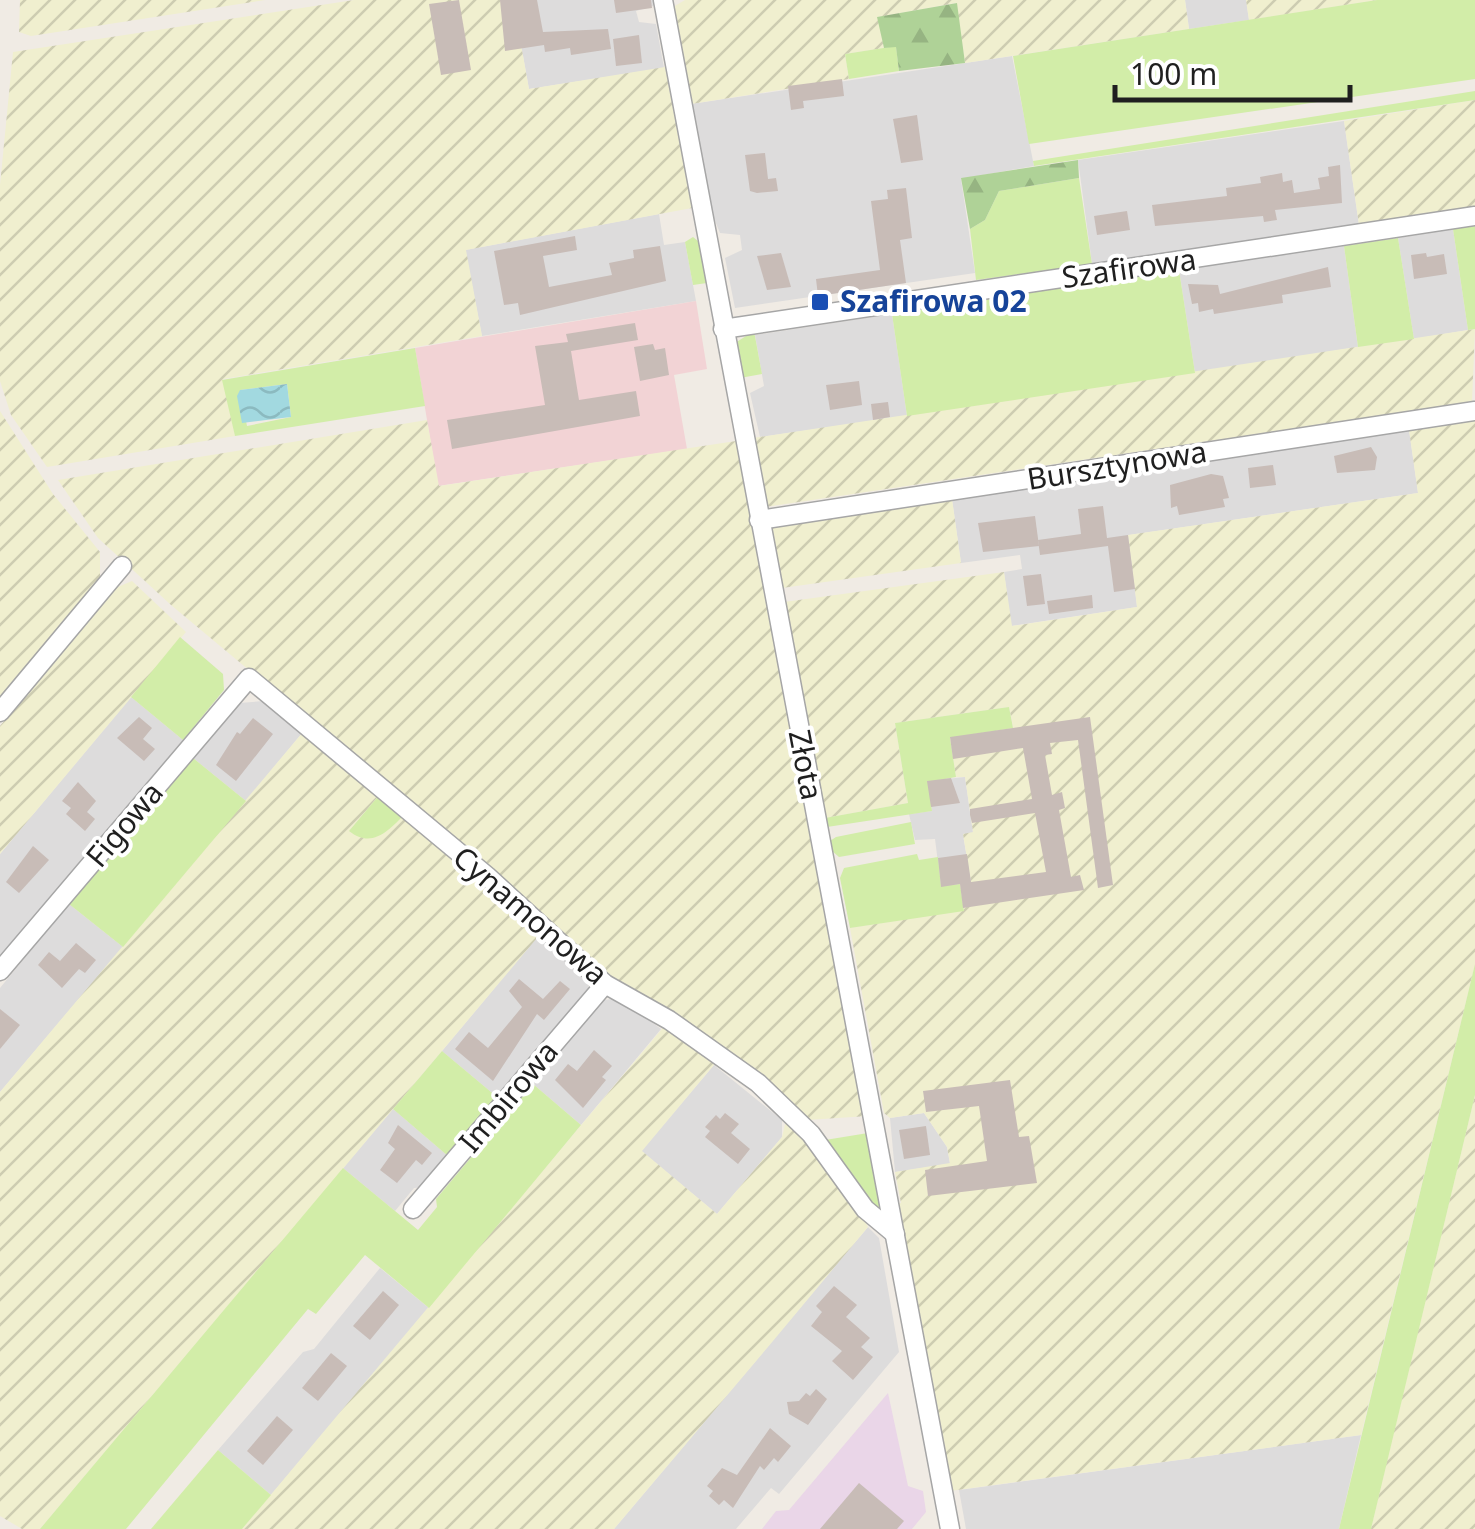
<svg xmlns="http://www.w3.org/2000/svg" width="1475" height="1529" viewBox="0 0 1475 1529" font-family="'Noto Sans',sans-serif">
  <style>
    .residential { fill: #dddcdc }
    .commercial { fill: #f2d3d5 }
    .industrial { fill: #ead6e8 }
    .farmland { fill: url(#farmland-furrows) }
    .grass { fill: #d2eda8; fill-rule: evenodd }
    .forest { fill: url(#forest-firs) }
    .water { fill: url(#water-waves) }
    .building { fill: #c8bcb7 }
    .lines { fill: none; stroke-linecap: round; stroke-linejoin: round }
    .minor-casing { stroke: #a6a6a6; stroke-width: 21 }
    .minor { stroke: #fff; stroke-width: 18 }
    .transit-dot { fill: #1a4fb4; stroke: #fff; stroke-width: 4 }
    .labels { text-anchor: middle; stroke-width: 8; stroke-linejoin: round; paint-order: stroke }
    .street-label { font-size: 30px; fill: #1f1f1f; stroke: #fff }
    .transit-label { font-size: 30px; font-weight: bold; fill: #164399; stroke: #fff; text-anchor: start }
  </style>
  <defs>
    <pattern id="farmland-furrows" width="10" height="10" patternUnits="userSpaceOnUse" patternTransform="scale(2.5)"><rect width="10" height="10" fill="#f0efcf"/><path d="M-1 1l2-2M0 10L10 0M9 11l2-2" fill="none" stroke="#cdccb1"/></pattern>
    <pattern id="forest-firs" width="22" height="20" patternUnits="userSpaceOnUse" patternTransform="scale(2.5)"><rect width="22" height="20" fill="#afd297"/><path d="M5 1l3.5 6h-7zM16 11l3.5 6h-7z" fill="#96b482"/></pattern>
    <pattern id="water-waves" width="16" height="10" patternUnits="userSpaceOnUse" patternTransform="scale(2.5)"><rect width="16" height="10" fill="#a2d9e0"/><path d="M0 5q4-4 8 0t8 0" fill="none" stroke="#8bbac0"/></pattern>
  </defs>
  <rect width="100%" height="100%" fill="#f0ebe4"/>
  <g class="residential">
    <path d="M513 0H656L653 6 636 11 639 22 656 24 664 68 529 89Z"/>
    <path d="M1185 0H1246L1249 20 1189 29Z"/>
    <path d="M1012 56 1034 166 961 179 975 273 735 308 725 258 742 250 740 235 720 233 713 216 691 104Z"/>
    <path d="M1344 121 1359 225 1092 264 1078 160Z"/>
    <path d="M659 214 664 245 685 242 696 301 482 336 465 250Z"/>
    <path d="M1453 229 1468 330 1414 339 1398 238Z"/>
    <path d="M1344 246 1358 347 1195 373 1179 270Z"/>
    <path d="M892 314 907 416 760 437 750 393 764 386 755 335Z"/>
    <path d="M1409 430 1418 493 1129 535 1137 607 1011 626 1004 572 1022 569 1020 555 961 563 952 499Z"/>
    <path d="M131 697 183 740 0 959V854Z"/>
    <path d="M264 701 303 732 246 801 193 758 239 703Z"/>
    <path d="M965 777 973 833 963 835 971 882 941 887 935 839 915 840 909 814 932 811 927 781Z"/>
    <path d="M69 904 123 947 0 1092V988Z"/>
    <path d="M537 937 587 974 589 989 497 1097 442 1051Z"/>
    <path d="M619 998 661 1029 581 1125 533 1084 604 1000Z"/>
    <path d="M714 1065 782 1120V1137L717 1214 641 1151Z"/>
    <path d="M393 1109 448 1156 423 1187 414 1188 395 1211 343 1168Z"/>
    <path d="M924 1113 947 1147 950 1164 895 1172 890 1118Z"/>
    <path d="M868 1227 879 1238 899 1352 779 1494 771 1488 736 1529H614Z"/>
    <path d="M380 1268 429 1308 271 1495 218 1450 303 1352 314 1349Z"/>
    <path d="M1361 1435 1339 1529H966L959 1490Z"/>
  </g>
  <path class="commercial" d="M696 301 707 369 674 375 687 449 438 486 415 348Z"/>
  <path class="industrial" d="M888 1393 908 1486 923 1491 926 1512 912 1529H762L776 1511 789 1510Z"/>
  <g class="farmland">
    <path d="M20 0H265L31 36 19 32Z"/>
    <path d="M354 0H513L529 89 665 67 692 208 466 250 482 336 223 379 235 436 47 467 11 415 0 381V185L13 52Z"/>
    <path d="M685 0H1185L1189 29 965 63 956 3 878 17 884 48 845 54 849 79 691 104 673 7Z"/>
    <path d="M1246 0H1377L1249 20Z"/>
    <path d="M1475 100V207L1359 225 1344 121Z"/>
    <path d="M1475 329 1472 402 765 507 753 438Z"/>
    <path d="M0 411 53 494 100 552V580L0 700Z"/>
    <path d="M427 420 439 486 736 441 828 933 868 1116 807 1120 593 969 565 934 171 605 98 538 58 480Z"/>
    <path d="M1475 420V964L1361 1435 950 1491 896 1204 901 1203 895 1172 950 1163 947 1147 924 1113 890 1118 884 1113 850 928 964 910 960 884 971 882 963 834 973 832 965 777H956L950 737 1013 727 1009 707 895 723 908 803 825 818 784 602 1004 572 1012 626 1137 607 1128 535 1418 493 1409 430Z"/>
    <path d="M952 499 961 563 782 588 771 526Z"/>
    <path d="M132 581 186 632 0 854V726L113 589Z"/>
    <path d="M303 732 380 794 349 831 405 814 542 932 40 1529H22L0 1516V1092Z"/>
    <path d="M666 1024 718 1060 642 1151 717 1214 782 1137 787 1116 860 1210 868 1227 773 1341 614 1529H242Z"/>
    <path d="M1475 1095V1529H1371L1393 1435Z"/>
  </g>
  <g class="grass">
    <path d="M1377 0H1475V79L1029 144 1013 56Z"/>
    <path d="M896 46 899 71 849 79 845 54Z"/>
    <path d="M1475 91V100L1034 166 1033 161Z"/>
    <path d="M1079 178 1092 264 976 280 970 229 985 220 999 191Z"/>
    <path d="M1475 226V329L1468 330 1453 229Z"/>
    <path d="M693 237 699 242 707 283 693 285 685 242Z"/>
    <path d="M1398 238 1414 339 1358 347 1344 246Z"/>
    <path d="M1179 270 1195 373 907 416 892 314Z"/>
    <path d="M754 331 762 374 740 378 735 343Z"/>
    <path d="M415 348 425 406 235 436 222 380ZM287 384 291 417 247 426 240 390Z"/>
    <path d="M180 637 223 674 224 690 183 740 131 697Z"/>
    <path d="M1009 707 1013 728 950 738 956 777 928 782 932 811 827 827 825 818 908 803 895 723Z"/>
    <path d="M193 758 246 801 123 947 69 904Z"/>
    <path d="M380 794 405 814C388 831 372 849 349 831Z"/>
    <path d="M911 822 915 844 839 857 831 850 830 841 836 837Z"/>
    <path d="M917 854 919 860 938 857 941 886 960 884 964 911 850 928 840 878 844 868Z"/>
    <path d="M1475 964V1095L1371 1529H1339Z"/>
    <path d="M442 1051 497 1097 448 1156 393 1109Z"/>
    <path d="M533 1084 581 1125 429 1308 365 1255 316 1314 308 1309 126 1529H40L343 1168 418 1230 437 1207 436 1199Z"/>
    <path d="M868 1133 883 1209 877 1211 819 1141Z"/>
    <path d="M218 1450 271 1495 242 1529H151Z"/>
  </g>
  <g class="forest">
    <path d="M957 3 965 63 899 71 896 47 884 48 877 17Z"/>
    <path d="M1078 160 1079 178 999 191 985 220 970 229 961 178Z"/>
  </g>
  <path class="water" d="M287 384 291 417 242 423 237 396 240 390Z"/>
  <g class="building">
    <path d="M459 0 471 70 441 75 429 4Z"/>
    <path d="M500 0H537L543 32 608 29 611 49 571 55 570 48 545 52 544 45 505 51Z"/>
    <path d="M614 0H651L652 8 616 13Z"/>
    <path d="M639 35 642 63 616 66 613 39Z"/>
    <path d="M842 79 844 96 803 101 804 108 791 110 788 86Z"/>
    <path d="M917 115 923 160 901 163 893 119Z"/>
    <path d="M765 153 768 179 776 178 778 191 757 193 750 191 745 155Z"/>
    <path d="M1340 165 1342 203 1275 210 1277 220 1264 222 1263 216 1155 226 1152 205 1227 196 1226 188 1261 183 1260 177 1282 173 1283 182 1292 180 1294 193 1320 189 1318 178 1329 176 1328 167Z"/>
    <path d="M906 188 912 238 900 240 906 283 818 296 816 279 880 270 871 201 888 199 887 190Z"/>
    <path d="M1127 211 1130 230 1097 235 1094 216Z"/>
    <path d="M575 236 577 250 543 256 549 287 612 275 609 263 634 258 633 250 660 246 666 281 520 315 518 303 504 305 494 251Z"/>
    <path d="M781 253 791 287 767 290 757 256Z"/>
    <path d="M1426 253 1427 257 1444 254 1447 274 1414 279 1411 255Z"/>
    <path d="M1328 267 1331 287 1282 295 1283 303 1214 314 1213 309 1199 312 1198 303 1192 304 1188 284 1218 285 1220 294Z"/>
    <path d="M635 323 638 340 571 351 579 400 636 391 640 416 452 449 447 420 545 405 535 346 568 342 566 334Z"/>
    <path d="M653 344 655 350 665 348 669 375 640 381 634 347Z"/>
    <path d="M859 381 862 405 830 410 826 385Z"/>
    <path d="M888 402 890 417 873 420 871 404Z"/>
    <path d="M1371 447 1377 457 1375 470 1337 473 1334 456Z"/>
    <path d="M1273 465 1276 485 1250 488 1248 468Z"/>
    <path d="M1211 474 1223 476 1229 498 1223 499 1225 507 1179 515 1177 506 1171 508 1170 485Z"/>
    <path d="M1103 506 1107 538 1128 535 1135 589 1114 592 1108 546 1040 555 1038 540 1081 534 1078 509Z"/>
    <path d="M1035 516 1039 546 983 552 978 523Z"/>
    <path d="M1041 574 1045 604 1027 606 1023 576Z"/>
    <path d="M1092 595 1093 608 1049 614 1047 601Z"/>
    <path d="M139 717 152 728 143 739 155 749 144 761 117 738Z"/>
    <path d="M1090 717 1113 885 1098 888 1078 740 1050 743 1052 754 1045 755 1052 795 1062 792 1065 808 1059 810 1071 877 1080 875 1084 890 963 908 960 884 941 887 938 858 967 854 971 882 1046 872 1035 813 972 823 970 815V809L1032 799 1023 748 953 759 950 737Z"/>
    <path d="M253 718 273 734 236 781 216 765 237 732 240 734Z"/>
    <path d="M951 778 960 803 931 807 927 781Z"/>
    <path d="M78 782 96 801 87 812 95 819 85 831 66 814 71 808 62 801Z"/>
    <path d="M33 846 49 860 19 893 6 882Z"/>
    <path d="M76 943 96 960 85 973 79 969 62 988 38 965 49 952 60 961Z"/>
    <path d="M519 979 543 999 560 981 570 989 544 1020 537 1014 493 1081 455 1049 469 1032 488 1048 522 1007 509 991Z"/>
    <path d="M0 1009 20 1025 0 1049Z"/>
    <path d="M594 1050 612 1066 602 1077 606 1080 583 1108 555 1080 568 1064 577 1071Z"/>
    <path d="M1010 1080 1019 1137 1029 1136 1037 1183 928 1196 925 1170 987 1161 979 1106 926 1112 923 1091Z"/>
    <path d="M725 1113 739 1124 731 1133 750 1149 738 1164 705 1137 710 1131 705 1127 716 1115 720 1119Z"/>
    <path d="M398 1125 432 1153 422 1165 416 1160 397 1183 380 1170 395 1149 388 1143Z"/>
    <path d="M926 1126 930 1155 904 1159 899 1130Z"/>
    <path d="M834 1286 857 1305 846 1317 870 1338 861 1347 873 1357 853 1380 832 1361 842 1351 811 1326 822 1312 816 1306Z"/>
    <path d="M383 1291 399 1305 370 1340 353 1326Z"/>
    <path d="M331 1353 347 1366 318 1401 302 1388Z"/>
    <path d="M816 1389 827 1399 808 1425 789 1414 787 1402 799 1401 806 1393 810 1396Z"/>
    <path d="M277 1416 293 1430 263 1465 247 1451Z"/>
    <path d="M770 1428 791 1446 778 1462 774 1458 764 1470 760 1466 733 1508 724 1500 719 1505 709 1496 713 1491 707 1486 722 1468 737 1475Z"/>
    <path d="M859 1483 904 1521 897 1529H820Z"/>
  </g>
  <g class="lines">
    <g class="minor-casing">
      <g id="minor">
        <path d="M663 0 950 1529"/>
        <path d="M723 329 1475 216"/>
        <path d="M759 520 1475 411"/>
        <path d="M0 712 122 566"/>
        <path d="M0 971 249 678 487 876 605 984 669 1020 758 1083 811 1134 865 1209 895 1234"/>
        <path d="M413 1209 605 984"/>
      </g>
    </g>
    <use href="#minor" class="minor"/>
  </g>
  <rect class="transit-dot" x="810" y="292" width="20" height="20" rx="5"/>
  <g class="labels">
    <g class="street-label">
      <text transform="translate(1129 269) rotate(-8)" y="10">Szafirowa</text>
      <text transform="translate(1117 466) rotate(-9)" y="10">Bursztynowa</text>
      <text transform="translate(805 765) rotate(79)" y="10">Złota</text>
      <text transform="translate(125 825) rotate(-50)" y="10">Figowa</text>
      <text transform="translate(530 916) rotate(41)" y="10">Cynamonowa</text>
      <text transform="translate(509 1097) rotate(-50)" y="10">Imbirowa</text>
    </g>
    <g class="transit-label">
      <text x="840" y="312">Szafirowa 02</text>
    </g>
  </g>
  <path d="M1115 85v15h235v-15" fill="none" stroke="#1f1f1f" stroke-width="5"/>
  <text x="1130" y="85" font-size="30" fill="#1f1f1f" stroke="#ffffff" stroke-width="8" paint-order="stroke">100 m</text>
</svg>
